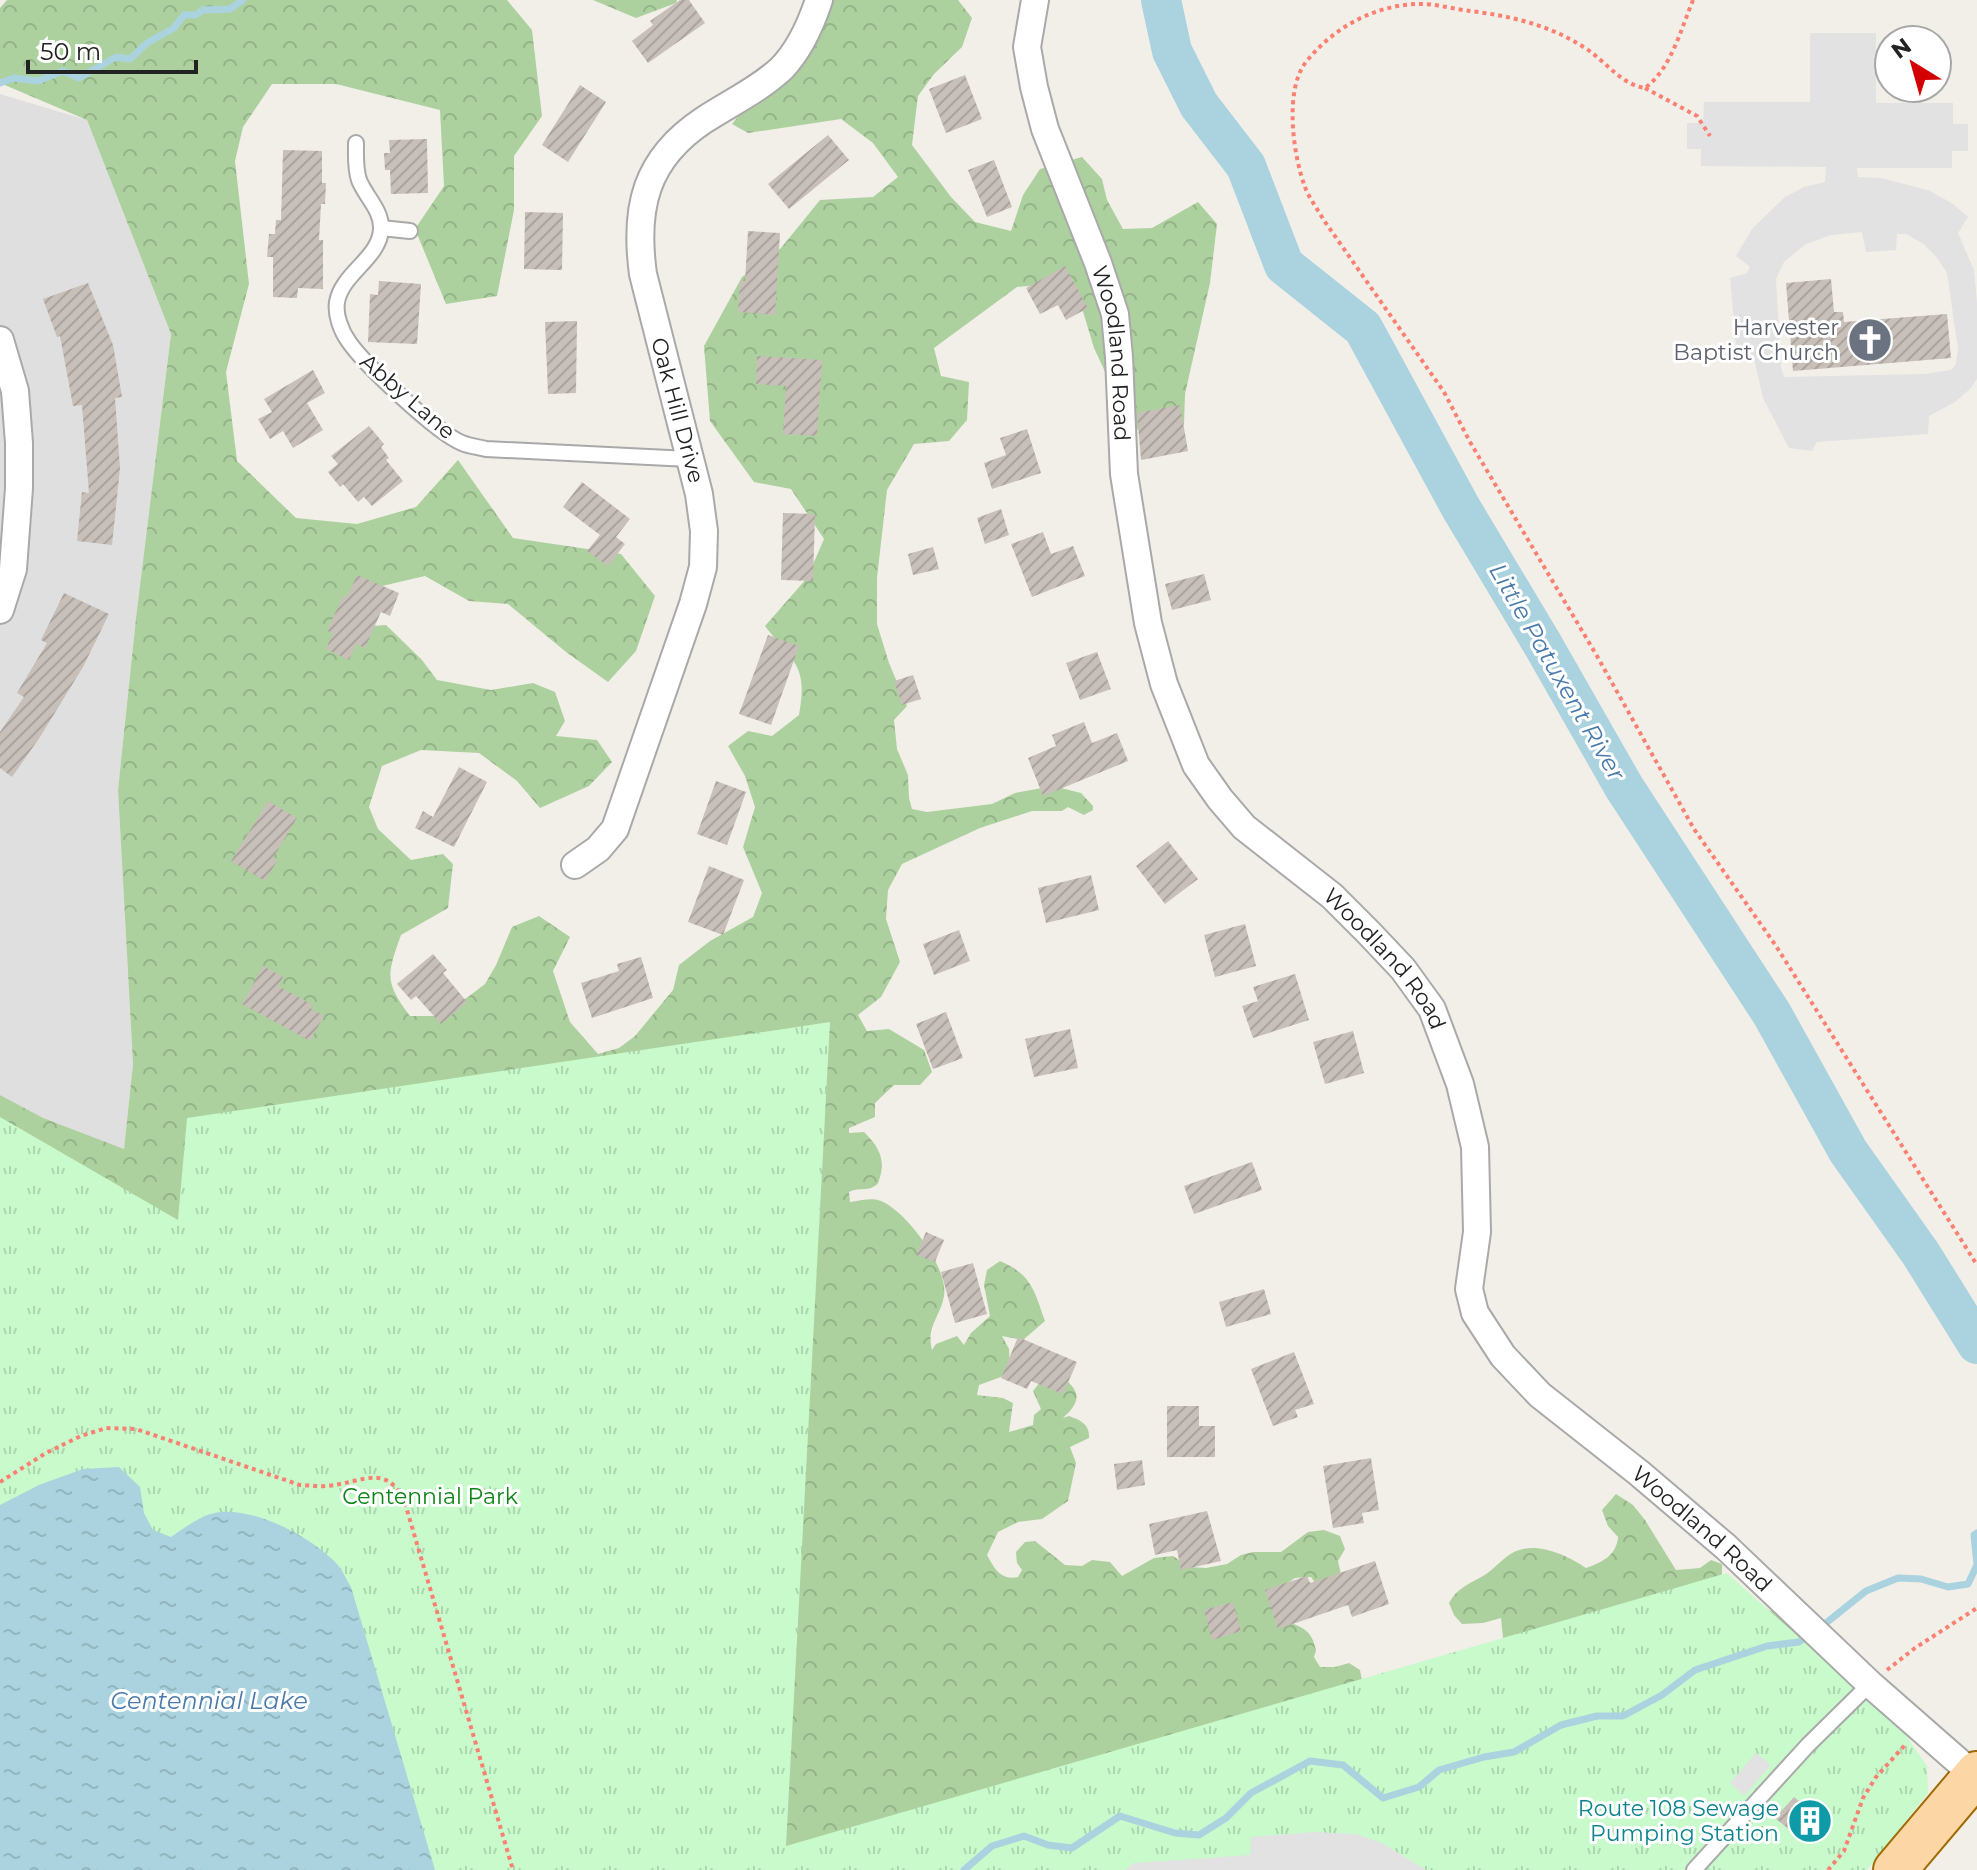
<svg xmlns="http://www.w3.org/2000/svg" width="1977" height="1870" viewBox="0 0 1977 1870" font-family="Montserrat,sans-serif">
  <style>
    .residential { fill: #e0dfdf }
    .forest { fill: url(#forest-crowns) }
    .park { fill: url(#park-tufts) }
    .parking { fill: #e2e2e2; fill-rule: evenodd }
    .water { fill: url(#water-ripples) }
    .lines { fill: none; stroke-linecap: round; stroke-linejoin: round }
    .stream { stroke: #aad3df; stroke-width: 7 }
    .river { stroke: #aad3df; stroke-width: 40 }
    .building { fill: url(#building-hatch) }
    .service-casing { stroke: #a9a9a9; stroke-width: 18 }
    .minor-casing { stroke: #a9a9a9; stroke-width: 30 }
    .primary-casing { stroke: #a06b00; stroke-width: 46 }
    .path { stroke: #fa8072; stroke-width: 4; stroke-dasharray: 4 4; stroke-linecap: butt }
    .service { stroke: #fff; stroke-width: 14 }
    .minor { stroke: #fff; stroke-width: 26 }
    .primary { stroke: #fcd6a4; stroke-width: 42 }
    .labels { text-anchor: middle; stroke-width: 6; stroke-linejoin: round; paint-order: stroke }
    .worship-label { font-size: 22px; fill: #5b616d; stroke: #fff; text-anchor: end }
    .street-label { font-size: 22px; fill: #222; stroke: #fff }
    .park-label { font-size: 22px; fill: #0c8416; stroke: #fff }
    .culture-label { font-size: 22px; fill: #0d838f; stroke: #fff; text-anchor: end }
    .water-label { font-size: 24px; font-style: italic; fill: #4a7aab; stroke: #fff }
  </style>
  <defs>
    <pattern id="forest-crowns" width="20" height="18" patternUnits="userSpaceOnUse" patternTransform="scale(2)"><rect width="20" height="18" fill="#add19e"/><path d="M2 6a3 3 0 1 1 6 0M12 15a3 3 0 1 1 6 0" fill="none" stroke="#95b388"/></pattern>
    <pattern id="park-tufts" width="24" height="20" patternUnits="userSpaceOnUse" patternTransform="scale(2)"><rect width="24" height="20" fill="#c8facc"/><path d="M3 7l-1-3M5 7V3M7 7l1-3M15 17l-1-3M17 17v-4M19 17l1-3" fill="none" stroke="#acd6af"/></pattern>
    <pattern id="water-ripples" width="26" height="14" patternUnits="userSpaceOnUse" patternTransform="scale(2)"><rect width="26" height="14" fill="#aad3df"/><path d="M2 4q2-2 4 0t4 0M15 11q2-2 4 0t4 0" fill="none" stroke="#92b5bf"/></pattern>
    <pattern id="building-hatch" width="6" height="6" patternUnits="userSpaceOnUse" patternTransform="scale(2)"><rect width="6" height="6" fill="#c7bfb8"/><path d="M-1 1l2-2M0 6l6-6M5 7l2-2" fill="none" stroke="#aba49e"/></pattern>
  </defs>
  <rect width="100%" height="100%" fill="#f2efe9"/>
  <path class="residential" d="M0 94 87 120 171 334 136 618 118 790 133 1064 124 1150 43 1119 0 1095Z"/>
  <g class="forest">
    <path d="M7 0H507L532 30 542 116 514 156V210L497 296 446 304 415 229 444 186 440 110 336 84H272L243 127 235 161 249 284 226 372 237 461 296 518 357 524 416 507 458 460 513 538 621 554 655 596 636 651 608 682 566 652 508 604 469 601 425 576 382 586 358 627 386 625 422 660 437 680 491 690 533 683 555 692 565 721 556 736 597 740 612 762 589 786 540 808 517 781 479 753 421 750 382 766 369 807 378 829 411 860 443 854 453 864 448 908 401 935C387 974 384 982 410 1016H443L485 984 496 965 512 927 539 916 570 937 553 971 570 1022 598 1054 619 1048 635 1036 673 990 679 965 710 941 753 917 762 893 743 847 755 807 745 776 728 746 748 731 772 736 799 715C808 664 794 664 765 626L807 578 824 539 791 489 754 482 710 421 704 346 742 277 781 248 820 200 873 197 898 177 873 143 841 119 748 133 732 124 745 108 777 83 820 37 834 0H958L972 18 962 47 934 74 918 96 912 145 951 197 975 222 1011 231 1023 195 1040 169 1082 157 1102 179 1107 200 1123 229 1152 228 1198 202 1217 224 1210 283 1185 394 1184 424 1155 445 1128 421 1094 348 1081 305 1061 283 1017 287 934 348 941 376 969 382 967 420 949 441 914 444 887 490 877 578V624L889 663 907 706 894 720 897 749 908 775 909 798 912 809 927 812 992 804 1015 793 1053 786 1081 793 1093 806V810L1084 815 1068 807 1062 811H1032L980 828 902 864 888 890 886 919 900 962 881 997 858 1015 867 1031 889 1029 924 1050 932 1072 920 1085H894L875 1103V1117L849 1128V1133L864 1132C877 1145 886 1158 880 1177 878 1183 879 1184 873 1187 866 1191 858 1187 849 1192L850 1202C860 1201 872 1197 881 1201 906 1211 949 1268 944 1296 940 1318 926 1326 932 1350L936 1344 957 1336 964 1345 971 1333 990 1316 984 1285 987 1270 1000 1261C1032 1275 1034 1290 1045 1321L1023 1340 1002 1336 1009 1349 1010 1367 1001 1377 979 1385 977 1395 1003 1398 1013 1403 1009 1432 1033 1425 1034 1415 1041 1409 1033 1391 1044 1377 1059 1374C1079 1390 1084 1399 1063 1418L1069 1416C1080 1420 1090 1424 1089 1438L1070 1447 1076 1463 1068 1501 1042 1519 1018 1522 998 1532 987 1555C994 1568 1001 1581 1018 1577L1022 1570 1017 1563 1016 1552 1025 1542 1035 1541 1065 1565 1082 1566 1092 1560 1110 1562 1122 1576 1154 1558 1173 1556 1190 1567 1206 1568 1227 1564 1241 1555 1253 1552H1281L1308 1532 1324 1530 1340 1536 1345 1549 1338 1561 1341 1574 1318 1587 1311 1577 1295 1578 1283 1586 1286 1622C1303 1626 1313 1632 1316 1651L1314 1657 1320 1667H1335L1349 1663 1360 1670 1365 1696 1509 1647 1503 1638 1501 1618 1483 1623 1462 1624 1454 1615 1449 1603C1457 1588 1469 1584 1483 1576 1494 1570 1502 1558 1514 1552 1536 1541 1567 1555 1586 1568 1601 1563 1617 1555 1618 1537L1608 1526 1602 1510 1616 1494 1633 1505 1645 1520 1676 1570 1700 1568 1711 1560 1722 1564V1574L1717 1585 1773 1612 1815 1650 693 1870 0 1490V1095L43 1118 124 1149 133 1064 118 790 136 618 171 334 87 120 0 83V8Z"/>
    <path d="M593 0H677L676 3 636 18Z"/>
  </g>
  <path class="park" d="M830 1022 786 1846 1727 1573 1900 1727 1927 1766 1928 1793 1867 1870H0V1117L178 1220 187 1118Z"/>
  <g class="parking">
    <path d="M1810 33H1876V103H1953V124H1968V151H1952V168H1857L1858 177 1882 178 1930 191 1953 204 1968 217 1958 233 1974 270 1977 303V379L1971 388 1955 402 1929 416 1928 434 1817 442 1812 451 1789 448 1763 398 1754 359H1737L1730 278 1747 273 1750 267 1736 256 1752 229 1785 197 1804 187 1825 182 1826 167 1701 166V149H1687V123H1703L1704 102H1810ZM1862 232 1866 252 1896 250 1897 234H1906L1924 244 1938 259 1947 273 1958 349 1956 364 1951 370 1925 374 1784 377 1781 367 1776 279 1784 262 1806 244 1831 235Z"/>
    <path d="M1756 1753 1771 1765 1744 1796 1730 1783Z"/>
    <path d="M1315 1832 1356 1834 1382 1843 1426 1870H1125L1134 1863 1250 1855 1251 1837Z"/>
  </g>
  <path class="water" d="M119 1467 140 1487 144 1513 153 1530 171 1537C186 1527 203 1513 221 1512 257 1509 309 1536 334 1561 341 1567 346 1579 351 1587L435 1870H0V1505L39 1485 83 1469Z"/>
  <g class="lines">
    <g class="stream">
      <path d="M0 83 14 78 38 81 63 71 79 78 116 57 130 59 147 43 174 28 184 15H196L203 10 230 9 243 0"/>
      <path d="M1821 1627 1866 1591 1898 1578 1921 1579 1948 1587 1968 1584 1977 1565 1974 1535 1977 1533"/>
      <path d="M964 1870 992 1846 1024 1836 1048 1845 1072 1848 1120 1816 1175 1833 1199 1835 1226 1818 1251 1793 1310 1761 1343 1765 1383 1798 1419 1787 1439 1770 1484 1757 1514 1752 1561 1725 1597 1716H1623L1662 1695 1695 1670 1767 1646 1799 1642 1810 1634"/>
    </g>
    <path class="river" d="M1161 0 1172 51 1199 105 1246 166 1284 265 1363 328 1461 508 1543 645 1624 787 1772 1014 1848 1151 1921 1254 1977 1344"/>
  </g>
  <g class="building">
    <path d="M680 0H689L705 23 648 63 632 41 653 25 650 21Z"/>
    <path d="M965 75 982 119 946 133 929 89Z"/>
    <path d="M580 85 606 102 568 162 542 145Z"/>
    <path d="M828 135 849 160 789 209 768 184Z"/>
    <path d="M427 139 428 193 391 194 390 170H385L384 153H390L389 140Z"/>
    <path d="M283 150 322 151V183H326L325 204H321L319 240H323V289L298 288 297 298 273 297V257H267L269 234H275L276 220H281Z"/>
    <path d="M994 160 1012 207 987 217 968 170Z"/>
    <path d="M525 212 563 213 562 270 524 269Z"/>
    <path d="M748 231 780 233 775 315 738 312 740 281H745Z"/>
    <path d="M1065 266 1088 308 1066 320 1058 305 1040 314 1026 288Z"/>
    <path d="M1831 279 1834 312H1843L1844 322 1947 314 1951 358 1793 371 1786 283Z"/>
    <path d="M379 281 421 284 417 344 368 342 370 294 378 295Z"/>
    <path d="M88 283 113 345 122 397 115 398 120 468 112 545 77 541 82 492 89 493 82 405 73 406 60 336 57 337 43 299Z"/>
    <path d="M577 321 576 393 548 394 545 322Z"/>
    <path d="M757 356 822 360 817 436 783 434 786 386 756 384Z"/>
    <path d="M313 370 325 393 307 403 323 430 293 448 283 431 270 439 258 419 272 412 264 399Z"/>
    <path d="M1180 405 1188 451 1141 460 1137 413Z"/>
    <path d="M369 426 384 444 381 447 389 458 386 460 403 481 372 506 364 497 358 502 343 484 340 487 328 472 338 464 331 456Z"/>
    <path d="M1027 429 1041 473 992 489 984 463 1006 455 1000 438Z"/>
    <path d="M582 482 630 519 616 537 625 544 608 566 587 551 600 535 563 507Z"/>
    <path d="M1001 509 1009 535 985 544 977 518Z"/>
    <path d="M783 513 815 514 813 581 781 580Z"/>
    <path d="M1043 532 1051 554 1073 546 1085 576 1032 597 1011 544Z"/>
    <path d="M933 547 939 569 913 575 908 554Z"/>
    <path d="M1204 574 1211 600 1172 610 1165 584Z"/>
    <path d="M357 575 399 593 390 616 381 612 365 648 356 644 349 660 326 649 333 633 327 631 343 596 347 597Z"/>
    <path d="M64 593 109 614 83 667 40 737 12 777 0 768V732L24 697 17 693 47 643 41 640Z"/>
    <path d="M768 635 799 646 771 725 739 714Z"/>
    <path d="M1097 652 1111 689 1080 700 1066 663Z"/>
    <path d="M913 675 921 699 902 705 894 681Z"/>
    <path d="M1084 722 1092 743 1117 733 1128 761 1043 796 1028 758 1056 746 1052 735Z"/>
    <path d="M459 767 487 782 454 847 415 828 423 811 433 817Z"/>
    <path d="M716 781 746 792 727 845 697 834Z"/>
    <path d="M268 801 297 818 273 858 277 861 265 881 231 861Z"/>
    <path d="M1168 841 1198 879 1165 904 1136 866Z"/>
    <path d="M709 866 744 880 723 935 688 922Z"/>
    <path d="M1091 875 1099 910 1046 923 1038 888Z"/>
    <path d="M1245 924 1256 966 1215 977 1204 935Z"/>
    <path d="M959 930 970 961 934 975 923 944Z"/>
    <path d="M433 954 447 970 443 973 467 1002 441 1024 416 996 411 1000 397 984Z"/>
    <path d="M641 957 653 998 592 1018 581 983 619 971 617 964Z"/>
    <path d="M263 966 283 977 278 986 313 1005 310 1008 324 1016 310 1041 242 1004Z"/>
    <path d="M1295 974 1309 1020 1253 1038 1242 1006 1258 1001 1253 987Z"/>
    <path d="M946 1012 963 1058 933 1069 916 1024Z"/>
    <path d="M1070 1029 1078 1068 1034 1077 1025 1039Z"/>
    <path d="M1353 1031 1364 1073 1325 1084 1313 1042Z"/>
    <path d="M1252 1162 1262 1190 1194 1214 1184 1186Z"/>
    <path d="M926 1232 944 1240 935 1262 916 1255Z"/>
    <path d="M973 1263 987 1314 955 1323 941 1272Z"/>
    <path d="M1264 1289 1271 1314 1226 1327 1219 1302Z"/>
    <path d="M1018 1337 1077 1362 1063 1394 1031 1381 1027 1389 1001 1378Z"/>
    <path d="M1294 1352 1314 1404 1295 1410 1298 1417 1273 1426 1251 1369Z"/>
    <path d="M1167 1406H1199V1426H1215V1457H1167Z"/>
    <path d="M1371 1458 1379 1510 1362 1513 1364 1523 1333 1528 1323 1466Z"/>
    <path d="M1142 1460 1145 1485 1117 1490 1114 1464Z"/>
    <path d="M1207 1511 1221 1561 1181 1570 1177 1550 1155 1555 1149 1524Z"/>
    <path d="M1375 1561 1389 1604 1352 1617 1348 1605 1278 1629 1265 1590 1307 1576 1310 1583Z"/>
    <path d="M1233 1602 1241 1631 1212 1640 1204 1610Z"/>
    <path d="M1794 1797 1824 1822 1806 1843 1775 1818Z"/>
  </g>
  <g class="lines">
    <g class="service-casing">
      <g id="service">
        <path d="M356 143C356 156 355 168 359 180 365 196 382 210 381 229 380 258 342 273 337 302 335 315 341 331 349 342 365 365 437 433 462 443 469 446 478 447 486 449L689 459"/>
        <path d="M381 228 410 231"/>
        <path d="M1694 1870 1808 1745 1870 1684"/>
      </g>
    </g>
    <g class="minor-casing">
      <g id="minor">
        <path id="s1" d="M1035 0 1027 47 1034 87 1045 129 1098 263 1115 314 1119 357 1124 474 1148 623 1164 684 1196 765 1220 799 1244 827 1332 896 1369 933 1403 969 1432 1009 1460 1084 1475 1147 1477 1232 1469 1289 1475 1313 1503 1356 1540 1395 1639 1473 1726 1547 1870 1684 1975 1776"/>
        <path d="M0 340 15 391 19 443V488L13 569 0 610"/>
        <path d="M575 865 598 849 615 829 693 604 703 567 704 531 699 494 643 274C634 208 645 159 704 120 730 103 758 90 781 69 799 51 811 24 819 0"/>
      </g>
    </g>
    <g class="primary-casing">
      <path id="primary" d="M1895 1870 1977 1773"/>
    </g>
    <g class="path">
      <path d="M1693 0C1681 29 1671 69 1645 88 1620 84 1607 62 1585 48 1550 25 1511 16 1470 11 1453 9 1433 3 1416 4 1372 6 1332 29 1306 62 1284 90 1293 155 1305 187 1309 198 1317 208 1323 219L1444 392 1470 442 1597 656 1694 829 1776 946 1977 1265"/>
      <path d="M1645 88 1697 116 1710 136"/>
      <path d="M0 1482 46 1453 81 1436 106 1428 136 1429 300 1485C309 1485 318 1487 326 1486 364 1483 390 1459 407 1510L513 1870"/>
      <path d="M1887 1670 1915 1648 1977 1608"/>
      <path d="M1828 1870 1844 1851 1863 1798 1876 1777 1905 1745"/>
    </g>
    <use href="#service" class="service"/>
    <use href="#minor" class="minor"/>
    <use href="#primary" class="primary"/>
  </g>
  <defs>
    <g id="church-disc" transform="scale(2.3)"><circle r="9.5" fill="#6b7280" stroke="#fff"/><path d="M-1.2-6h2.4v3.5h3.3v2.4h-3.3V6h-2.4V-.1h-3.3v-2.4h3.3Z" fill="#fff"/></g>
    <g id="building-disc" transform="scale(2.3)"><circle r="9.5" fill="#0f9aa8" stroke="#fff"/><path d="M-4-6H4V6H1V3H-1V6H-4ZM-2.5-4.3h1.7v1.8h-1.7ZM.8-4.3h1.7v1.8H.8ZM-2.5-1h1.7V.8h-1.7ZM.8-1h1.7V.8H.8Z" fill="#fff"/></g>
  </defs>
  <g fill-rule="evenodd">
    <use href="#church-disc" x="1870" y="340"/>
    <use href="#building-disc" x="1810" y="1821"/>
  </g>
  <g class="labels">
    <g class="worship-label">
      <text x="1839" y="335">Harvester<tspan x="1839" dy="25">Baptist Church</tspan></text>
    </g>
    <g class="street-label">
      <text dy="8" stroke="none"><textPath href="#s1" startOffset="368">Woodland Road</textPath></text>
      <text transform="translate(408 396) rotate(41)" y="8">Abby Lane</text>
      <text transform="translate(678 410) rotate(75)" y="8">Oak Hill Drive</text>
      <text dy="8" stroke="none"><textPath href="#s1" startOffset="1064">Woodland Road</textPath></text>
      <text dy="8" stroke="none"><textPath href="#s1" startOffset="1760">Woodland Road</textPath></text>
    </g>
    <g class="park-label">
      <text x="430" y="1504">Centennial Park</text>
    </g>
    <g class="culture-label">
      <text x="1779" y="1816">Route 108 Sewage<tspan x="1779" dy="25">Pumping Station</tspan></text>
    </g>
    <g class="water-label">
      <text transform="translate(1557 672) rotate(60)" y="8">Little Patuxent River</text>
      <text x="209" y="1709">Centennial Lake</text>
    </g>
  </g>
  <g transform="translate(1913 64) rotate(323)"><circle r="38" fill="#ffffff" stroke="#a7a7a7" stroke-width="2"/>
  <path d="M0-6L14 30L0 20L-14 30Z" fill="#d40000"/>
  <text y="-12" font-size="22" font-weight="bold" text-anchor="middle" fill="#222222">N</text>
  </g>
  <path d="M28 60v12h168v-12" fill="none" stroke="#222222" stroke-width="4"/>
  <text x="40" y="60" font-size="24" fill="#222222" stroke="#ffffff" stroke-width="6" paint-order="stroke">50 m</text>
</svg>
